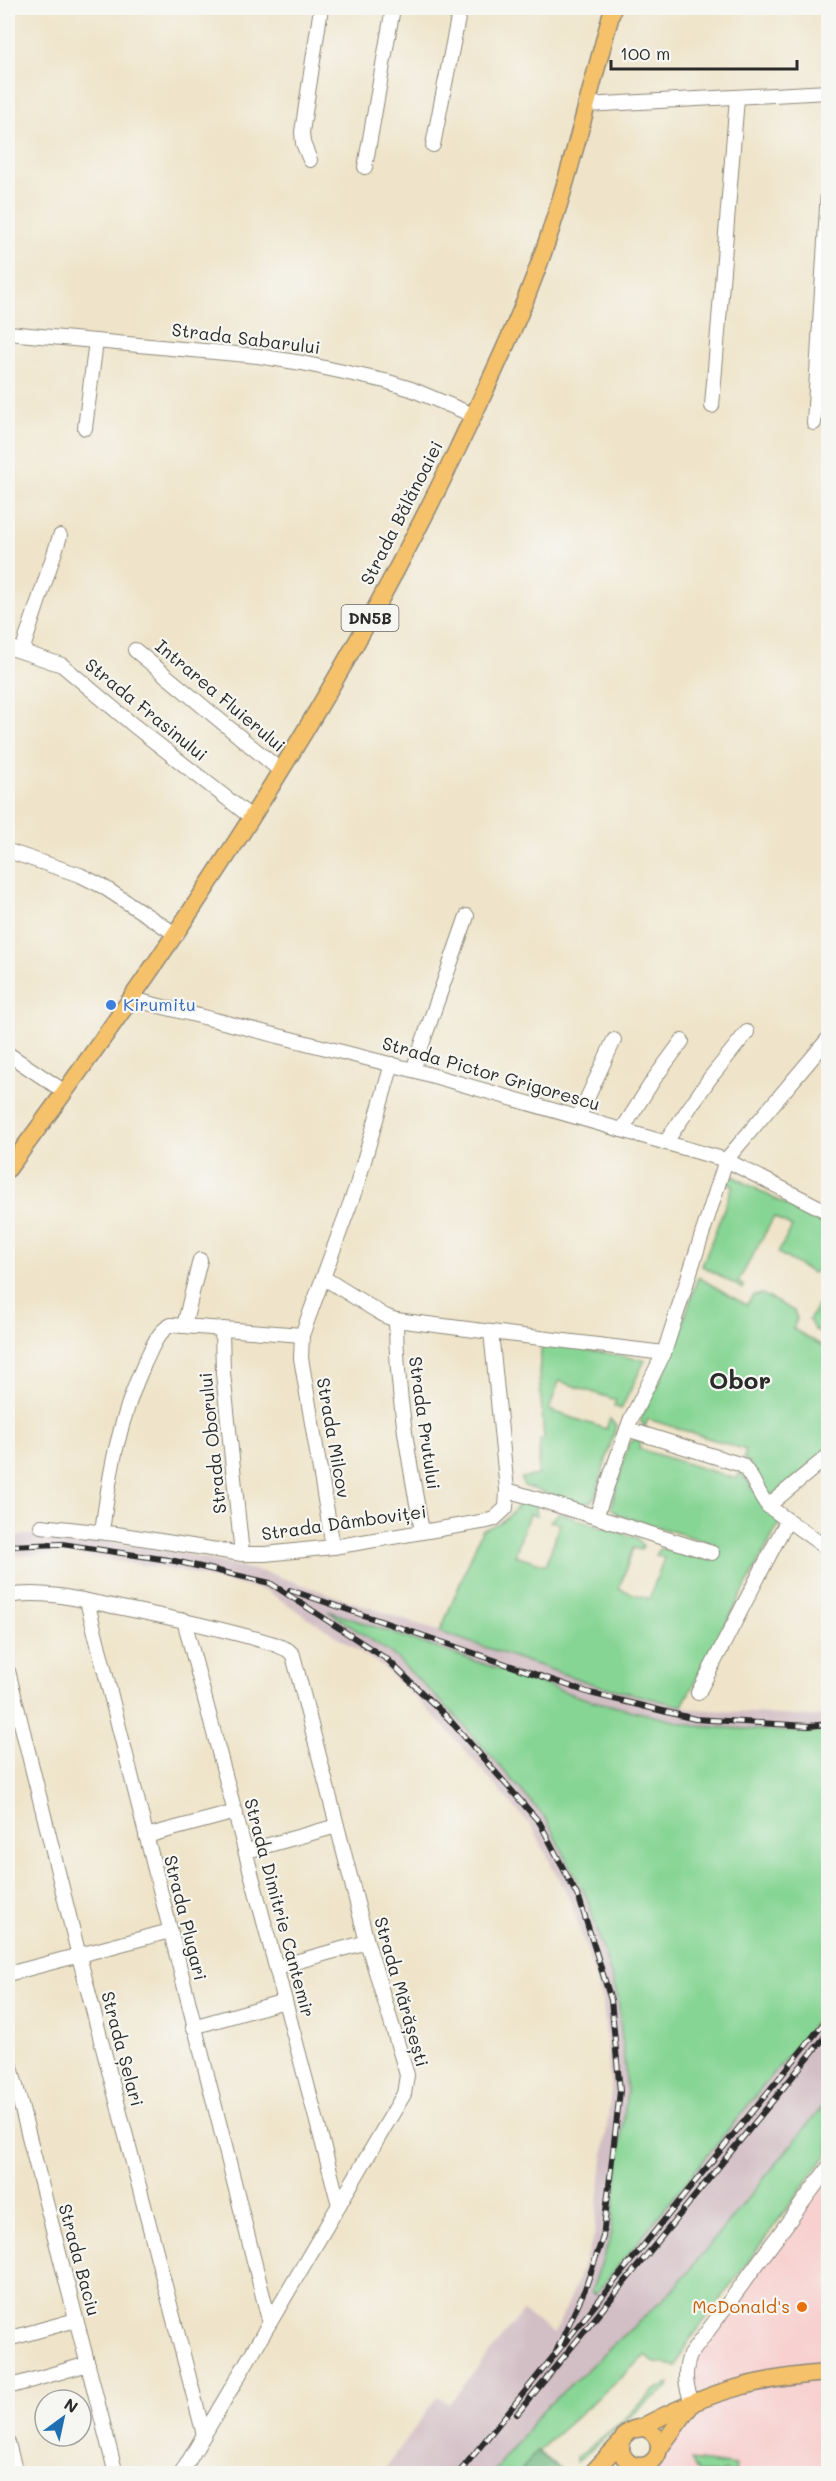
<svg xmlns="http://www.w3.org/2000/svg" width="836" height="2481" viewBox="0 0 836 2481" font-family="Mali,sans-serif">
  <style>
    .built { fill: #f7d0cf }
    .industrial { fill: #d2bec5 }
    .green { fill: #87d594; stroke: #598060; stroke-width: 1.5 }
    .forest { fill: #6db67e; stroke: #4c7054; stroke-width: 1.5 }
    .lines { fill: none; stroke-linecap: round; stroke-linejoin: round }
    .minor-casing { stroke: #8d887a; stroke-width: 16 }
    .major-casing { stroke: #8d887a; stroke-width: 19 }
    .minor { stroke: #fff; stroke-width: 14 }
    .major { stroke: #f5c16b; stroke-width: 16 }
    .rail-casing { stroke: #2b2b2b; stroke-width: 6 }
    .rail { stroke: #f6f6f2; stroke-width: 4; stroke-dasharray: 11; stroke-linecap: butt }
    .shop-dot { fill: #3f7fe0; stroke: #f6f6f2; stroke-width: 2 }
    .food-dot { fill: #e8710a; stroke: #f6f6f2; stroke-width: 2 }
    .labels { text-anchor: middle; stroke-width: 4.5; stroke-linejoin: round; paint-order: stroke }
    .shield { fill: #f6f6f2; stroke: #686867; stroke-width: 1.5 }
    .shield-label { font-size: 16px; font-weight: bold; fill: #2b2b2b }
    .street-label { font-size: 18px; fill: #2b2b2b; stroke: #f6f6f2 }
    .shop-label { font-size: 18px; fill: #366cbe; stroke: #f6f6f2; text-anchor: start }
    .food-label { font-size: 18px; fill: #c56008; stroke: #f6f6f2; text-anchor: end }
    .district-label { font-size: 24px; font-weight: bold; fill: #2b2b2b; stroke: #f6f6f2 }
  </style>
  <rect width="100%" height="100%" fill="#f6f6f2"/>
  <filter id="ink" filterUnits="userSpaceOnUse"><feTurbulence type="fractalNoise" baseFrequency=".0167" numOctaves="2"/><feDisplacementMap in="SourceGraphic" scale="12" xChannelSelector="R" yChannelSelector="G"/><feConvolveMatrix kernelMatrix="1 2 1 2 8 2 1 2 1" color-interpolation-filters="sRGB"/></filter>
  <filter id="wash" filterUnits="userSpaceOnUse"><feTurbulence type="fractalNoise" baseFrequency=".008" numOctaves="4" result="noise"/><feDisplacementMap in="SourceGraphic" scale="24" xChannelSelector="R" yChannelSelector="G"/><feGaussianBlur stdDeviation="1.35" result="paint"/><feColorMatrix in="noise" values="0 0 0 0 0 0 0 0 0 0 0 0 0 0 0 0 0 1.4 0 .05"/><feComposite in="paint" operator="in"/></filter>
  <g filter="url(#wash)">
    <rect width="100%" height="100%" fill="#efe4c9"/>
    <path class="built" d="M828 2168V2473L622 2474 650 2466 658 2458 660 2451 693 2404 686 2367Z"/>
    <path class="industrial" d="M27 1535H61L176 1552 271 1574 593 1684 695 1709 809 1717 828 1714V2100L672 2291 542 2411 492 2473H382L438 2396 449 2404 523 2311 554 2334 576 2285 594 2236 611 2091 603 2003 572 1904 533 1829 442 1724 382 1666 267 1591 174 1570 63 1553 8 1556V1537Z"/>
    <g class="green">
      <path d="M733 1176 828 1228V1253L819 1270 812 1273 778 1253 792 1227 774 1217 738 1282 744 1286 743 1289 702 1266 733 1185 727 1183 729 1177Z"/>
      <path d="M698 1277 746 1305 753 1296 762 1294 794 1311 797 1319 793 1329 828 1349V1451L769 1499 751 1465 744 1459 746 1450 648 1419 645 1427 641 1422V1417L672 1356Z"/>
      <path d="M828 1287V1337L814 1329 809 1320Z"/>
      <path d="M542 1342 645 1360 621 1409 614 1406 616 1400 559 1381 549 1410 606 1429 610 1419 616 1426 595 1497 592 1501 583 1505 524 1486 521 1478 538 1475 540 1440 544 1439 539 1373Z"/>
      <path d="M634 1440H641L639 1449 737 1479 740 1472 780 1522 682 1706 593 1684 440 1632 482 1530C499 1524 512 1517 521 1500L534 1504 537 1516 529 1514 515 1555 546 1565 560 1524 550 1521 559 1513 637 1538 643 1546 641 1550 633 1548 619 1589 649 1599 664 1558 656 1555 660 1549 666 1548 709 1560 714 1544 619 1515 611 1508 626 1451 629 1443Z"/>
      <path d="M328 1611 589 1700 695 1726 810 1733 828 1731V2006L595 2295 591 2292 610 2239 627 2091 618 1998 587 1898 546 1819 454 1714 392 1654Z"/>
      <path d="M828 2100V2153L685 2347 676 2366 655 2363 646 2355 538 2451 565 2473 492 2474 542 2411 672 2291Z"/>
      <path d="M670 2384 668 2388 650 2400 577 2462V2457L621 2422 656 2389Z"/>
      <path d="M691 2460 736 2466 735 2473H728L725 2470 721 2473H699Z"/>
    </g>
    <path class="forest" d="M537 2451 564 2473H519Z"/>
  </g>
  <g filter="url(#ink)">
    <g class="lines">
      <g class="minor-casing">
        <g id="minor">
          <path d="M585 105 828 92"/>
          <path d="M433 145 460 8"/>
          <path d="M310 160 303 143 302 132 321 8"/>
          <path d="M365 167 393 8"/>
          <path d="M8 333 258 356 302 363 385 381 411 389 473 415"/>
          <path d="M712 406 737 98"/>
          <path d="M814 423 828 191"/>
          <path d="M85 428 96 341"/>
          <path d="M8 647 62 665 132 724 252 818"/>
          <path d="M135 650 281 771"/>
          <path d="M22 651 60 536"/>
          <path d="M8 851 80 875 102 886 177 935"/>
          <path d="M132 999 413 1070 726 1160 828 1212"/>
          <path d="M8 1054 65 1092"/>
          <path d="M413 1070 467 916"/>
          <path d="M579 1116 614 1040"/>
          <path d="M622 1130 654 1079 682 1041"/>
          <path d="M665 1143 710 1078 747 1032"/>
          <path d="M324 1278 385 1316 396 1320 491 1332 507 1490"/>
          <path d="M396 1320C396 1391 409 1461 422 1531"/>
          <path d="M184 1326 200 1260"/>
          <path d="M222 1329 223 1373 242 1554"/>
          <path d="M491 1332 664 1353"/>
          <path d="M627 1429 742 1465C754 1477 757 1493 768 1506L828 1549"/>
          <path d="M768 1506 828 1456"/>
          <path d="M41 1526 116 1534 242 1554H265L333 1547 487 1521 494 1519 506 1508 507 1490 596 1517"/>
          <path d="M102 1532C110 1470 119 1420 145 1362 152 1348 157 1332 171 1325L302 1335"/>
          <path d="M333 1547 301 1358 302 1335 357 1185 392 1064"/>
          <path d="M712 1553 596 1517 630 1421 664 1353 726 1160 828 1039"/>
          <path d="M8 1596C44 1589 86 1601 122 1608 173 1618 224 1629 274 1644L288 1650 293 1655 367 1942 407 2075 404 2094 181 2474"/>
          <path d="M87 1601 269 2320"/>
          <path d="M184 1620 339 2205"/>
          <path d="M8 1671 79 1956 204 2435"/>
          <path d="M698 1693 787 1521"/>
          <path d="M146 1836 236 1812"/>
          <path d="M247 1851 337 1826"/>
          <path d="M277 1967 367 1942"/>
          <path d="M8 1974 170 1931"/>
          <path d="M193 2027 285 2001"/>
          <path d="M8 2055 116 2474"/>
          <path d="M8 2339 76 2320"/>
          <path d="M8 2387 88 2364"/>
          <path d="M692 2403C686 2386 683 2374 690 2355L828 2168"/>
          <path d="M8 2443 16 2474"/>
        </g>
      </g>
      <g class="major-casing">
        <g id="major">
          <path d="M8 1169C177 942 334 706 457 450 481 399 507 347 528 293 565 201 586 103 613 8"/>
          <circle cx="640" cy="2447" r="19"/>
          <path d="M638 2429C703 2394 754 2378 828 2373"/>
          <path d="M659 2449 692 2404"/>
          <path d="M591 2474 622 2441"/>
        </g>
      </g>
      <use href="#minor" class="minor"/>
      <use href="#major" class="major"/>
      <g class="rail-casing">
        <g id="rail">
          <path d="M8 1546 62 1544 175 1561 270 1583 388 1660 448 1718 540 1823 580 1901 611 2000 620 2091 603 2237 585 2289 556 2352"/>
          <path d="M290 1590 590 1693 695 1719 809 1726 828 1724"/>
          <path d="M517 2414 828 2033"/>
          <path d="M458 2474 828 2018"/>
        </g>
      </g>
      <use href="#rail" class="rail"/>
    </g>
  </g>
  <circle class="shop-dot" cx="111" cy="1005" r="6"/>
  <circle class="food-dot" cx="802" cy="2307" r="6"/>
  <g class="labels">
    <rect class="shield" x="341.5" y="605" width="57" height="26" rx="4.5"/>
    <g class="shield-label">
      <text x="370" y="624">DN5B</text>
    </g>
    <g class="street-label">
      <text transform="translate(246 339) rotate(7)" y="6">Strada Sabarului</text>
      <text transform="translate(402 513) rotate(-63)" y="6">Strada Bălănoaiei</text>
      <text transform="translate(220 696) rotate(40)" y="6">Intrarea Fluierului</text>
      <text transform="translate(146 710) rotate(39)" y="6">Strada Frasinului</text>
      <text transform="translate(491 1074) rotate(16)" y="6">Strada Pictor Grigorescu</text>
      <text transform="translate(424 1423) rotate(82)" y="6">Strada Prutului</text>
      <text transform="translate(333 1438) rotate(80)" y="6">Strada Milcov</text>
      <text transform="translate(213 1443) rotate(-96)" y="6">Strada Oborului</text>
      <text transform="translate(344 1523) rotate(-8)" y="6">Strada Dâmboviței</text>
      <text transform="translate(279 1908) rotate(75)" y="6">Strada Dimitrie Cantemir</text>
      <text transform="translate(185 1918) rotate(76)" y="6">Strada Plugari</text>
      <text transform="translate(401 1992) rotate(74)" y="6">Strada Mărășești</text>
      <text transform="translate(122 2049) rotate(75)" y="6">Strada Șelari</text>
      <text transform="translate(79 2260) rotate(75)" y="6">Strada Baciu</text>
    </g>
    <g class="shop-label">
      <text x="123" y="1011">Kirumitu</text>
    </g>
    <g class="food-label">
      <text x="790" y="2313">McDonald's</text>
    </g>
    <g class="district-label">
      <text x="740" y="1389">Obor</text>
    </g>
  </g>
  <rect width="836" height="2481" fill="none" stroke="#f6f6f2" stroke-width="30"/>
  <g transform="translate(63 2418) rotate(33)"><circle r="28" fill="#f6f6f2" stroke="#a5a5a2" stroke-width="1.5"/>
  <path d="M0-4.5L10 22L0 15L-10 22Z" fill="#1f6fb2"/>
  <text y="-9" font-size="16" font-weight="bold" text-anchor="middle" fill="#2b2b2b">N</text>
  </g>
  <path d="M611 60v9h186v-9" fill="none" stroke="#2b2b2b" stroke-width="3"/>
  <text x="620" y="60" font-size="18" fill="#2b2b2b" stroke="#f6f6f2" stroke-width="4.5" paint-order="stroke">100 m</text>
</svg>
